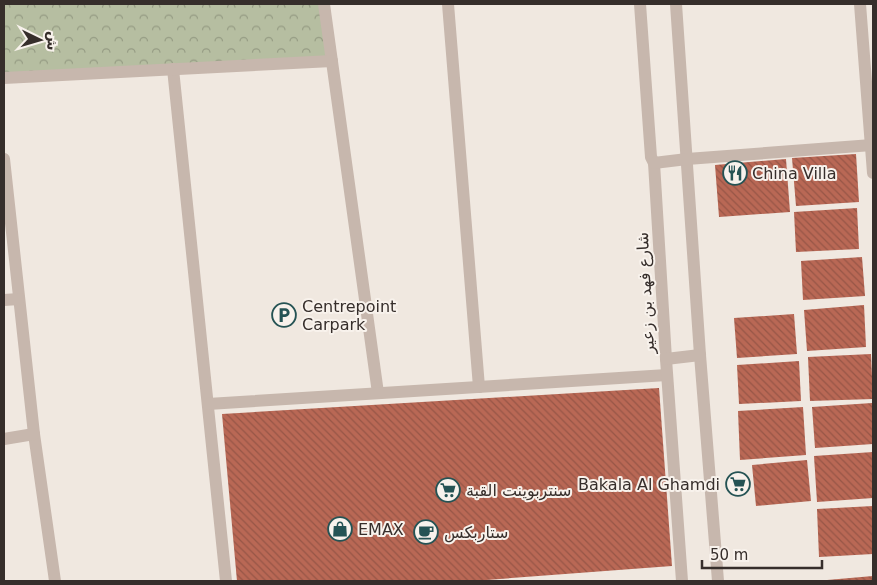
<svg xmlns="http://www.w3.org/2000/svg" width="877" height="585" viewBox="0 0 877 585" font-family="'DejaVu Sans','Noto Naskh Arabic',sans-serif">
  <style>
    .park { fill: url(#park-crowns) }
    .building { fill: url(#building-back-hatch) }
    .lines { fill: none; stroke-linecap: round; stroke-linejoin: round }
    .minor { stroke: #c7b7ad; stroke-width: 12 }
    .tertiary { stroke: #c7b7ad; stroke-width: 12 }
    .labels { text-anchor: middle; stroke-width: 4; stroke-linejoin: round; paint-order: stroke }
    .poi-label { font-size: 16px; fill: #362e2b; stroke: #f8f2ec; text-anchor: start }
    .street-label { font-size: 16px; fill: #362e2b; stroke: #f8f2ec }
  </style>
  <defs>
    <pattern id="park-crowns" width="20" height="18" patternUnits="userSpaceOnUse" patternTransform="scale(1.25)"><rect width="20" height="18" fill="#b6bea1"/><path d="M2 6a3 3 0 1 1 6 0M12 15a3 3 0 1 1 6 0" fill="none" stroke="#959b83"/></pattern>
    <pattern id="building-back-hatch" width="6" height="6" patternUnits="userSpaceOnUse" patternTransform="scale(1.25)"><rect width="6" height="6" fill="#b96855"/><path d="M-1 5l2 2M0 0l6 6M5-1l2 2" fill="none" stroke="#975647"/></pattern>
  </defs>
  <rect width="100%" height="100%" fill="#f0e8e0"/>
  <path class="park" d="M4 4H320L328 57 4 74Z"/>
  <g class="building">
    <path d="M856 154 859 202 796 206 792 158Z"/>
    <path d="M786 159 790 212 719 217 715 165Z"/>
    <path d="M857 208 859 249 796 252 794 212Z"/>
    <path d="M862 257 865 296 803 300 801 261Z"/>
    <path d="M864 305 866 347 807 351 804 310Z"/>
    <path d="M794 314 797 354 737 358 734 318Z"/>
    <path d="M871 354 873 399 810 401 808 357Z"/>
    <path d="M799 361 801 401 739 404 737 365Z"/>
    <path d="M659 388 672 566 473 581H237L222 414Z"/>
    <path d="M872 403 873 444 815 448 812 407Z"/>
    <path d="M803 407 806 455 740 460 738 411Z"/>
    <path d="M873 452V498L817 502 814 456Z"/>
    <path d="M807 460 811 501 756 506 752 465Z"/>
    <path d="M873 506V554L819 557 817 509Z"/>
    <path d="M873 576V581H827V580Z"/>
  </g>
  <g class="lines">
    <g class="minor">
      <path d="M324 4 378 393"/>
      <path d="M448 4 479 387"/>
      <path d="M860 4 873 173"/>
      <path d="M173 69 226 581"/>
      <path d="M4 78 332 61"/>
      <path d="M4 159 34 434 55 581"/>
      <path d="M687 159 872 145"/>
      <path d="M4 300 19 299"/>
      <path d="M208 404 667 375"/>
      <path d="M4 439 34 434"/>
    </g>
    <g class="tertiary">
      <path d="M640 4 651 157 654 163 666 359 682 581"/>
      <path d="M676 4 700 355 718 581"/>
      <path d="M654 163 687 159"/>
      <path d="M666 359 700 355"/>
    </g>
  </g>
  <defs>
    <g id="restaurant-ring" transform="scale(1.25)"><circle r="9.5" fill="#f8f2ec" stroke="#255354" stroke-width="1.5"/><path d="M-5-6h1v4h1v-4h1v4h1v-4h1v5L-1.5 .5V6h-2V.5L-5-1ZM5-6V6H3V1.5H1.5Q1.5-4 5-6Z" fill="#255354"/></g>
    <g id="parking-ring" transform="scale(1.25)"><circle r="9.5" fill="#f8f2ec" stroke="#255354" stroke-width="1.5"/><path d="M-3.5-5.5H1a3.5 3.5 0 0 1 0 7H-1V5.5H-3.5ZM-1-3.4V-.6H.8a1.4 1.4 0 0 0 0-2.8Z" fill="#255354"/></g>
    <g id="supermarket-ring" transform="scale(1.25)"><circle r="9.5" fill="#f8f2ec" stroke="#255354" stroke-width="1.5"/><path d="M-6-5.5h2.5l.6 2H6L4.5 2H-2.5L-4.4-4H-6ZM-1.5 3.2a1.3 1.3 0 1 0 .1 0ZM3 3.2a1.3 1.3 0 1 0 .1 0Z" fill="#255354"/></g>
    <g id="shop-ring" transform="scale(1.25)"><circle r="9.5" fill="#f8f2ec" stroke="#255354" stroke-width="1.5"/><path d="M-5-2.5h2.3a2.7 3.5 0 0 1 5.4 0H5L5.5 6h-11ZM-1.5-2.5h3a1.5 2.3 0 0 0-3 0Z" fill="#255354"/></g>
    <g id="cafe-ring" transform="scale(1.25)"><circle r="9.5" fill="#f8f2ec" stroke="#255354" stroke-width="1.5"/><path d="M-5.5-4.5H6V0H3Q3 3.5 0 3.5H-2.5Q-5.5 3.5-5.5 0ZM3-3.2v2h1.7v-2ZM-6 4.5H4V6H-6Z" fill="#255354"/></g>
  </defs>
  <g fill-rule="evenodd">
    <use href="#restaurant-ring" x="735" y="173"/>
    <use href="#parking-ring" x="284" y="315"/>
    <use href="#supermarket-ring" x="738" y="484"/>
    <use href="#supermarket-ring" x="448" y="490"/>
    <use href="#shop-ring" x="340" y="529"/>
    <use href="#cafe-ring" x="426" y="532"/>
  </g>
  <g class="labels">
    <g class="poi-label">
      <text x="752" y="179">China Villa</text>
      <text x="302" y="312">Centrepoint<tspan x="302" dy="18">Carpark</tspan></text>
      <text x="720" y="490" text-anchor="end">Bakala Al Ghamdi</text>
      <text x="466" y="496">سنتربوينت القبة</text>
      <text x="358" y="535">EMAX</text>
      <text x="444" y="538">ستاربكس</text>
    </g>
    <g class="street-label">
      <text transform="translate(645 293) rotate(-93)" y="6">شارع فهد بن زعير</text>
    </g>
  </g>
  <rect width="877" height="585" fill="none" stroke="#362e2b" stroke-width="10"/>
  <g transform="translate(40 40) rotate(95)" stroke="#f8f2ec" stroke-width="4" paint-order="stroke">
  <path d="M0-4L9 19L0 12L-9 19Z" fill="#362e2b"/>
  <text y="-8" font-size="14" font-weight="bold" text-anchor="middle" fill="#362e2b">ش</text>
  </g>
  <path d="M702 560v8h120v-8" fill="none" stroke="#362e2b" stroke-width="2.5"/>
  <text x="710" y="560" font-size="15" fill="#362e2b" stroke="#f8f2ec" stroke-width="4" paint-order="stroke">50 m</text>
</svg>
